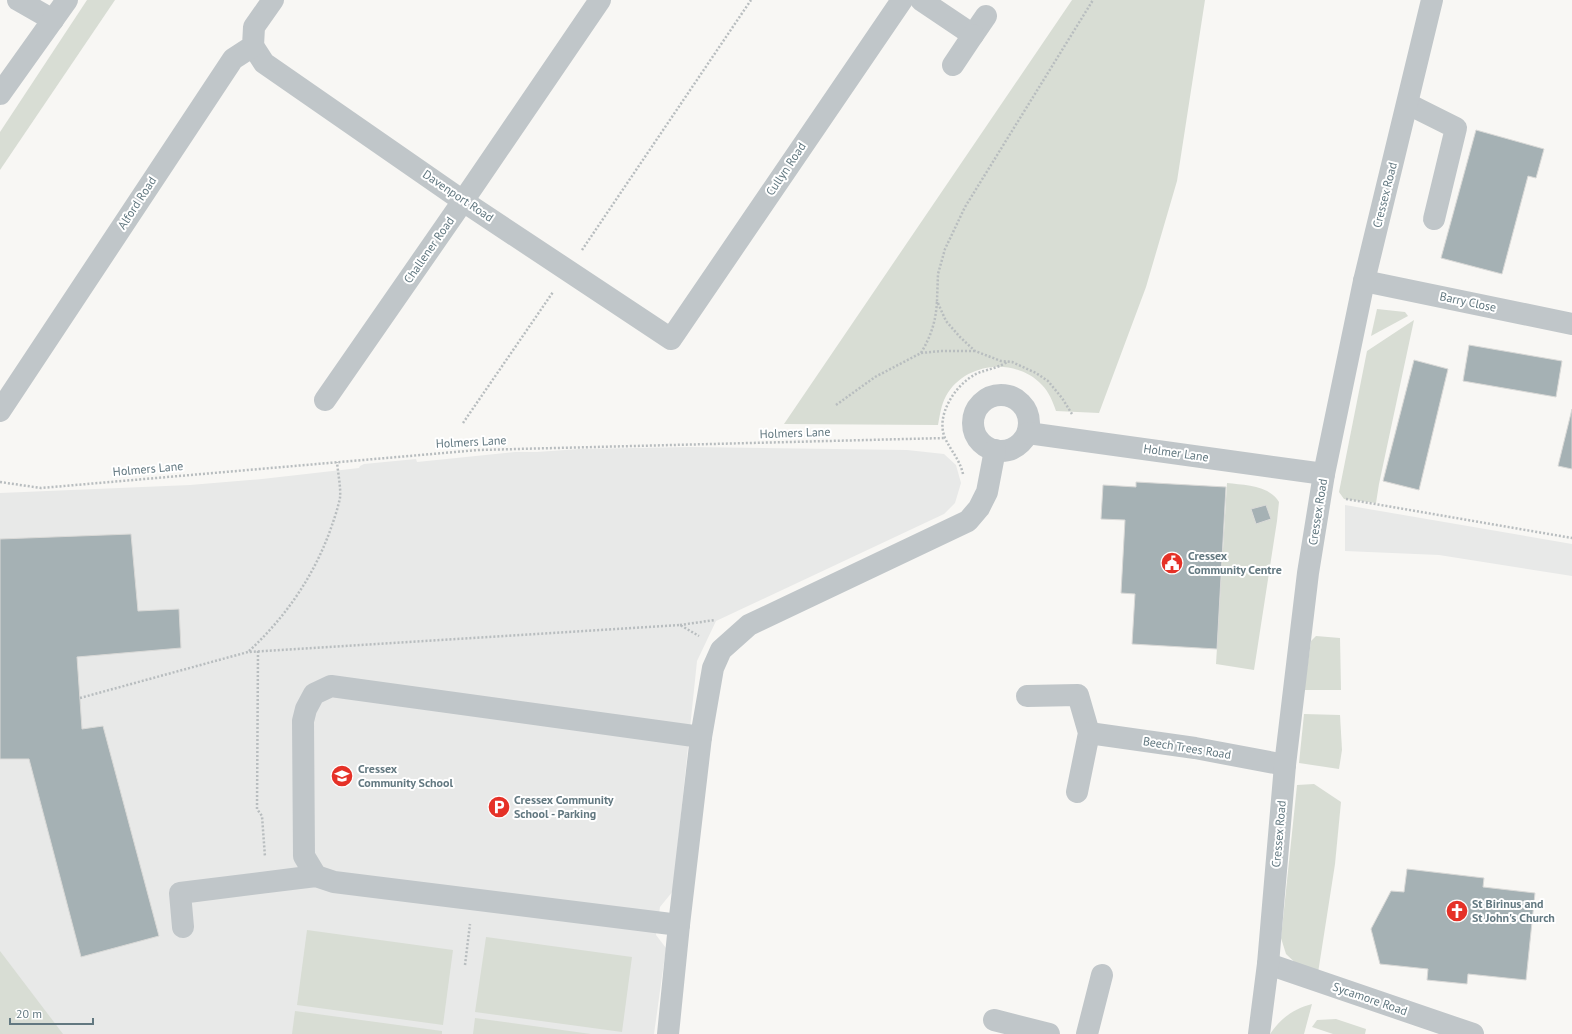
<svg xmlns="http://www.w3.org/2000/svg" width="1572" height="1034" viewBox="0 0 1572 1034" font-family="'PT Sans',sans-serif">
  <style>
    .built { fill: #e8e9e8 }
    .green { fill: #d8ddd4 }
    .building { fill: #a5b1b4; stroke: #d9d9d7 }
    .lines { fill: none; stroke-linecap: round; stroke-linejoin: round }
    .path { stroke: #b8bdbf; stroke-width: 2.5; stroke-dasharray: 2 2; stroke-linecap: butt }
    .minor { stroke: #c0c6c9; stroke-width: 22 }
    .labels { text-anchor: middle; stroke-width: 4; stroke-linejoin: round; paint-order: stroke }
    .street-label { font-size: 12px; fill: #627880; stroke: #fff }
    .poi-label { font-size: 12px; font-weight: bold; fill: #627880; stroke: #fff; text-anchor: start }
  </style>
  <rect width="100%" height="100%" fill="#f8f7f4"/>
  <g class="built">
    <path d="M690 447 907 450 944 454 956 465 961 483 955 503 944 514 716 621 697 661 673 891 660 907 656 935 666 948 654 1034H0V493L190 485 262 479 359 468 360 466 364 464 416 459 417 462 515 452H537L579 449Z"/>
    <path d="M1345 505 1572 544V576L1439 555 1345 551Z"/>
  </g>
  <g class="green">
    <path d="M87 0H115L0 170V132Z"/>
    <path d="M1072 0H1205L1177 181 1146 287 1099 413 1056 411C1053 402 1049 392 1042 385 1016 357 965 362 946 396 941 405 940 415 938 425L784 424Z"/>
    <path d="M1377 309 1405 312 1408 316 1371 336Z"/>
    <path d="M1414 320 1379 484 1376 503 1344 499 1339 492 1367 351Z"/>
    <path d="M1227 483C1244 485 1269 485 1279 502L1277 521 1254 670 1216 664Z"/>
    <path d="M1316 636 1340 638 1341 690H1304L1311 641Z"/>
    <path d="M1304 714 1340 715 1342 750 1339 769 1299 763Z"/>
    <path d="M1314 784 1341 802 1335 864 1318 973 1302 969 1286 954 1281 938 1297 785Z"/>
    <path d="M307 930 453 950 443 1025 297 1005Z"/>
    <path d="M486 937 632 957 622 1032 475 1012Z"/>
    <path d="M0 951 63 1034H0Z"/>
    <path d="M1312 1004 1304 1034H1270C1281 1018 1293 1009 1312 1004Z"/>
    <path d="M295 1011 442 1031V1034H292Z"/>
    <path d="M475 1018 591 1034H473Z"/>
    <path d="M1336 1019 1366 1029 1365 1034H1333L1312 1027 1317 1020Z"/>
  </g>
  <g class="building">
    <path d="M1476 130 1544 149 1536 178 1528 176 1502 274 1441 258Z"/>
    <path d="M1469 345 1562 361 1556 397 1463 381Z"/>
    <path d="M1414 360 1448 369 1419 490 1383 481Z"/>
    <path d="M1572 409V469L1558 466Z"/>
    <path d="M1136 482 1226 487 1217 649 1132 644 1135 594 1121 593 1125 520 1101 519 1103 485 1136 487Z"/>
    <path d="M1266 505 1271 519 1256 524 1251 509Z"/>
    <path d="M131 534 138 611 179 609 181 648 77 657 82 729 103 726 159 936 81 957 29 759H0V539Z"/>
    <path d="M1407 869 1484 878 1483 887 1535 893 1526 980 1468 974 1467 984 1427 980 1428 969 1380 964 1371 929 1391 891 1404 892Z"/>
  </g>
  <g class="lines">
    <g class="path">
      <path d="M582 250 751 0"/>
      <path d="M921 353C931 336 936 321 937 301"/>
      <path d="M836 405 875 377 921 353 941 351H974"/>
      <path d="M1072 414 1062 398 1048 381 1036 373 1012 362 1001 361 975 351 960 337 946 321 937 301 938 274 945 249 965 207 1093 0"/>
      <path d="M463 423 553 292"/>
      <path d="M963 474C960 460 951 451 945 438 935 415 956 384 976 374 987 369 996 369 1007 362"/>
      <path d="M0 482 41 488 478 450 945 438"/>
      <path d="M1346 499 1572 538"/>
      <path d="M680 625 715 620"/>
      <path d="M249 651C286 617 316 573 332 525 335 517 338 507 340 498 341 487 338 474 337 462"/>
      <path d="M258 651 257 809 262 816 265 857"/>
      <path d="M80 698 248 652 680 625 699 636"/>
      <path d="M465 965 470 924"/>
    </g>
    <g class="minor">
      <path d="M18 0 53 20"/>
      <path d="M921 0 973 35 986 16"/>
      <path d="M253 46 264 63 463 201 671 339 902 0"/>
      <path d="M953 65 973 35"/>
      <path d="M0 94 67 0"/>
      <path d="M1408 104 1456 128 1434 219"/>
      <path d="M1364 281 1572 324"/>
      <circle cx="1001" cy="423" r="28"/>
      <path d="M325 400 463 201 600 0"/>
      <path d="M0 411 233 59 253 46 254 27 273 0"/>
      <path d="M1028 433 1324 474"/>
      <path d="M1027 696 1078 695 1089 733 1077 792"/>
      <path d="M1089 733 1195 748 1285 765"/>
      <path d="M316 876 304 856 303 721 306 709 314 694 331 686 701 737"/>
      <path d="M183 927 180 893 316 876 334 882 679 925"/>
      <path d="M1268 964 1473 1034"/>
      <path d="M994 1020 1049 1034"/>
      <path d="M668 1034 679 925 701 737 713 668 721 650 749 625 968 521 979 508 987 492 995 450"/>
      <path d="M1087 1034 1102 975"/>
      <path d="M1259 1034 1268 964 1285 765 1308 573 1324 474 1364 281 1432 0"/>
    </g>
  </g>
  <defs>
    <g id="civic-disc" transform="scale(1.15)"><circle r="9.5" fill="#e53127" stroke="#fff"/><path d="M-.6-6.5H3V-4.5H.6V-3L4-1V1h2V6H-6V1h2V-1L-.6-3ZM-1.2 2.5V6h2.4V2.5Z" fill="#fff"/></g>
    <g id="school-disc" transform="scale(1.15)"><circle r="9.5" fill="#e53127" stroke="#fff"/><path d="M0-5L7-2L0 1L-7-2ZM-4 1L0 2.5L4 1V4Q0 6-4 4Z" fill="#fff"/></g>
    <g id="parking-disc" transform="scale(1.15)"><circle r="9.5" fill="#e53127" stroke="#fff"/><path d="M-3.5-5.5H1a3.5 3.5 0 0 1 0 7H-1V5.5H-3.5ZM-1-3.4V-.6H.8a1.4 1.4 0 0 0 0-2.8Z" fill="#fff"/></g>
    <g id="church-disc" transform="scale(1.15)"><circle r="9.5" fill="#e53127" stroke="#fff"/><path d="M-1.2-6h2.4v3.5h3.3v2.4h-3.3V6h-2.4V-.1h-3.3v-2.4h3.3Z" fill="#fff"/></g>
  </defs>
  <g fill-rule="evenodd">
    <use href="#civic-disc" x="1172" y="563"/>
    <use href="#school-disc" x="342" y="776"/>
    <use href="#parking-disc" x="499" y="807"/>
    <use href="#church-disc" x="1457" y="911"/>
  </g>
  <g class="labels">
    <g class="street-label">
      <text transform="translate(786 169) rotate(-56)" y="4">Cullyn Road</text>
      <text transform="translate(1385 195) rotate(-76)" y="4">Cressex Road</text>
      <text transform="translate(458 196) rotate(34)" y="4">Davenport Road</text>
      <text transform="translate(137 203) rotate(-57)" y="4">Alford Road</text>
      <text transform="translate(429 250) rotate(-55)" y="4">Challener Road</text>
      <text transform="translate(1468 302) rotate(12)" y="4">Barry Close</text>
      <text transform="translate(795 433) rotate(-2)" y="4">Holmers Lane</text>
      <text transform="translate(471 442) rotate(-3)" y="4">Holmers Lane</text>
      <text transform="translate(1176 453) rotate(8)" y="4">Holmer Lane</text>
      <text transform="translate(148 469) rotate(-5)" y="4">Holmers Lane</text>
      <text transform="translate(1318 512) rotate(-81)" y="4">Cressex Road</text>
      <text transform="translate(1187 748) rotate(9)" y="4">Beech Trees Road</text>
      <text transform="translate(1279 834) rotate(-85)" y="4">Cressex Road</text>
      <text transform="translate(1370 999) rotate(19)" y="4">Sycamore Road</text>
    </g>
    <g class="poi-label">
      <text x="1188" y="560">Cressex<tspan x="1188" dy="14">Community Centre</tspan></text>
      <text x="358" y="773">Cressex<tspan x="358" dy="14">Community School</tspan></text>
      <text x="514" y="804">Cressex Community<tspan x="514" dy="14">School - Parking</tspan></text>
      <text x="1472" y="908">St Birinus and<tspan x="1472" dy="14">St John's Church</tspan></text>
    </g>
  </g>
  <path d="M10 1018v6h83v-6" fill="none" stroke="#627880" stroke-width="2"/>
  <text x="16" y="1018" font-size="12" fill="#627880" stroke="#ffffff" stroke-width="3" paint-order="stroke">20 m</text>
</svg>
